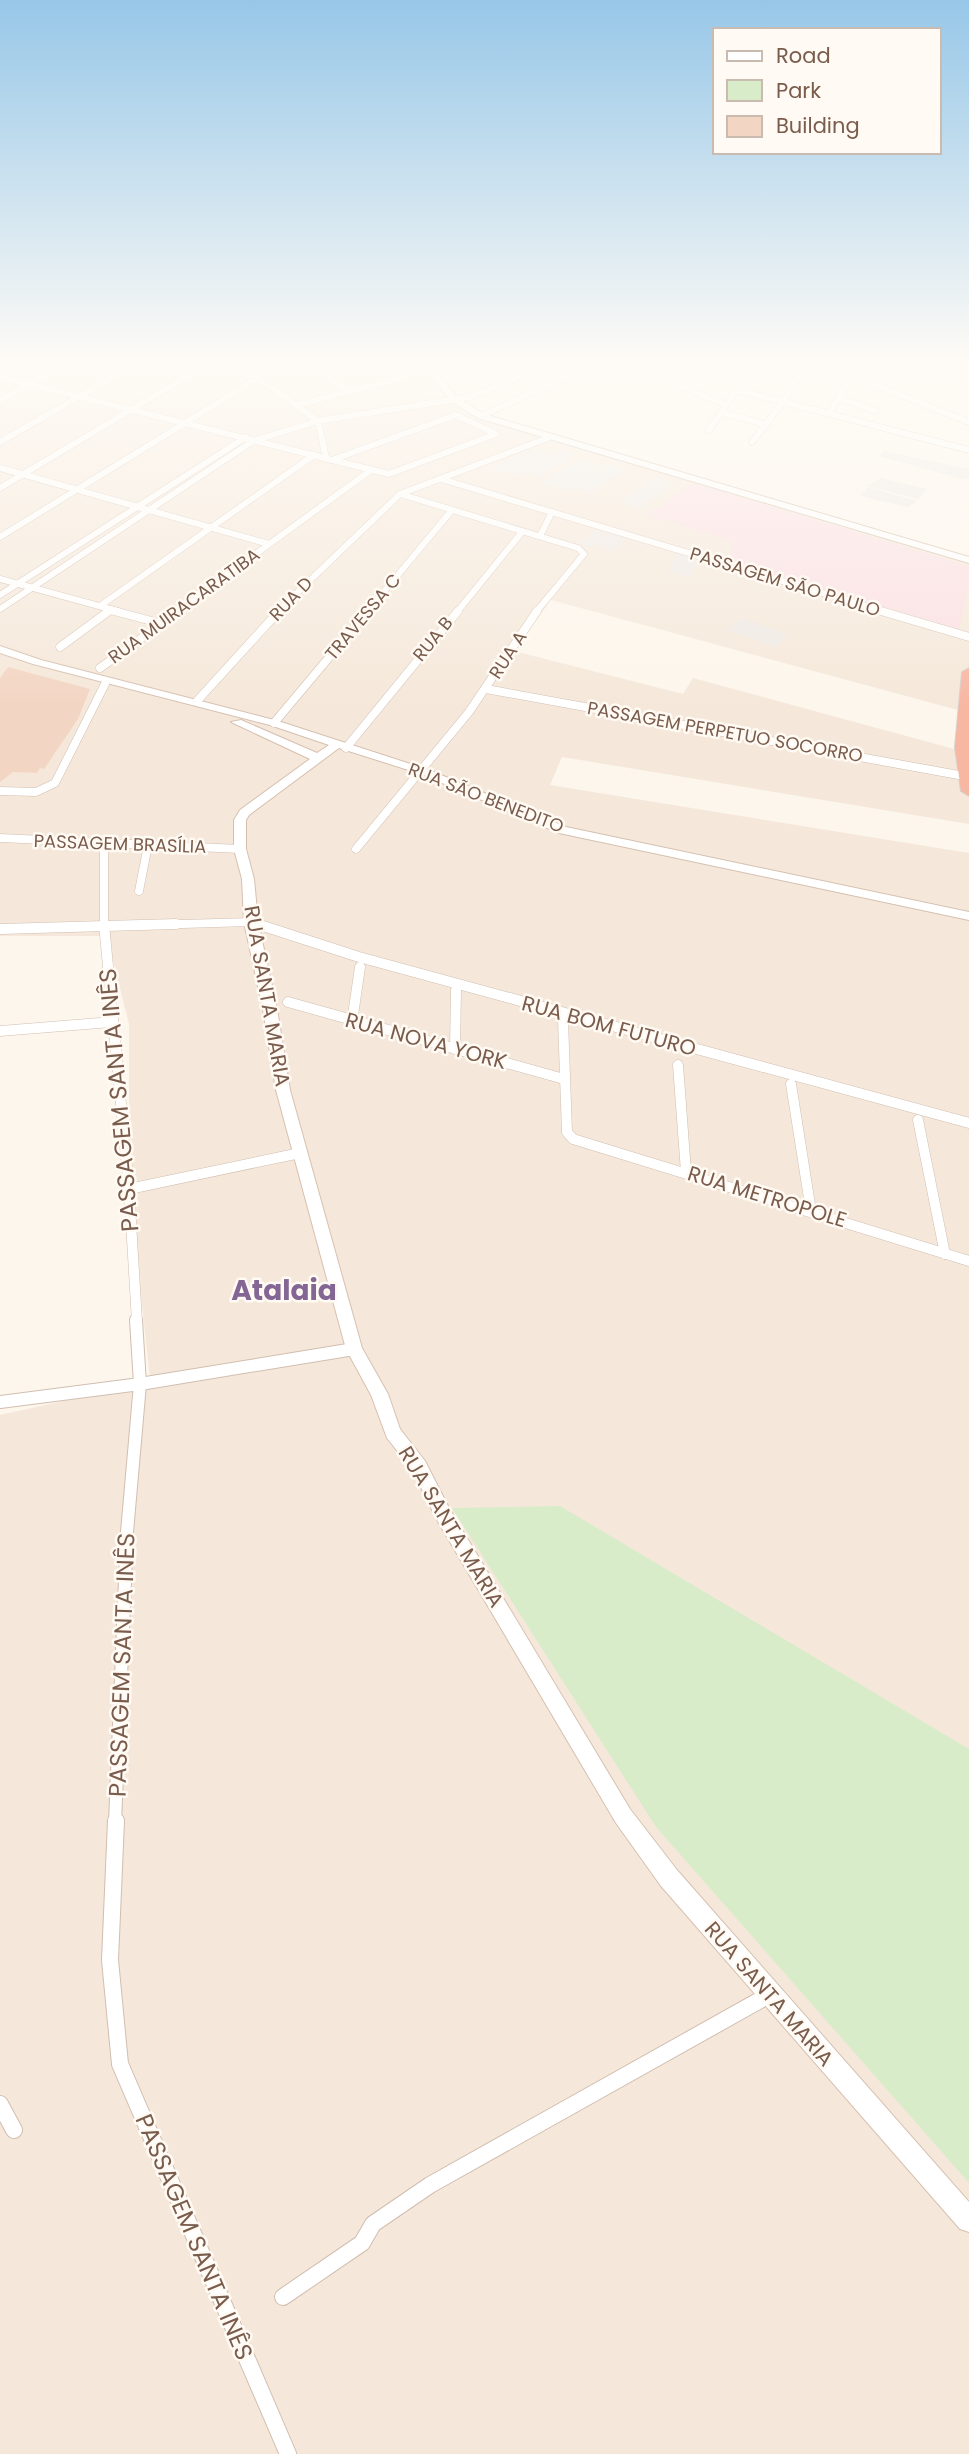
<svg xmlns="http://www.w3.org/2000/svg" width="969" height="2454" viewBox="0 0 969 2454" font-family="Poppins,sans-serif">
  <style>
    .residential { fill: #f5e8da }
    .industrial { fill: #efe9e4 }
    .medical { fill: #fbdfe3 }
    .green { fill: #d8ecc9 }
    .building { fill: #f3d5c3 }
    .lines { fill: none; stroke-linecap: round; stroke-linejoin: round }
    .street-far4-casing { stroke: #d1beb0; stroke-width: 7 }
    .street-far3-casing { stroke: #d1beb0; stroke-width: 9 }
    .street-far2-casing { stroke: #d1beb0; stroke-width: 11 }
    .street-far1-casing { stroke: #d1beb0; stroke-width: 14 }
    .street-casing { stroke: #d1beb0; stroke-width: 18 }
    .secondary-casing { stroke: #d6c0b0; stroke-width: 2 }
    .highway-casing { stroke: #dad1cd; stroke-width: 2 }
    .street-far4 { stroke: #fff; stroke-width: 6 }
    .street-far3 { stroke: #fff; stroke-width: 8 }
    .street-far2 { stroke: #fff; stroke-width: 10 }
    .street-far1 { stroke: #fff; stroke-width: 12 }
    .street { stroke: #fff; stroke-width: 16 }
    .secondary { fill: #fff; fill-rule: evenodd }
    .highway { fill: #f7b7a3; fill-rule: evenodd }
    .labels { text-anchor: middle; stroke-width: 5; stroke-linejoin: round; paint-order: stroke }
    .far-street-label { font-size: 18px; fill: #7a5c4d; stroke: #fffaf3 }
    .street-label { font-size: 21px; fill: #7a5c4d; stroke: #fffaf3 }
    .near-street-label { font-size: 24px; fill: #7a5c4d; stroke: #fffaf3 }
    .district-label { font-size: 28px; font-weight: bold; fill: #846695; stroke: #fffaf3 }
  </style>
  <rect width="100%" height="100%" fill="#fdf6ec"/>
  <path class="residential" d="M0 363H426L480 413 969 558V713L551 600 514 651 683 694 693 678 969 753V824L562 757 550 785 969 853V2454H0V1415L140 1384 151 1387 129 1189V1024L107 936H0Z"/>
  <g class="industrial">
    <path d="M531 448 550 454 517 476 492 469Z"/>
    <path d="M564 449 575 455 540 477 527 471Z"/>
    <path d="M884 451 969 469V477L965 480 879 456Z"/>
    <path d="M578 459 601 466 586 479 610 463 626 470 591 493 574 488 570 491 540 483Z"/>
    <path d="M654 477 674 485 641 508 621 503Z"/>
    <path d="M881 478 927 489 918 499 867 486Z"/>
    <path d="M868 487 917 501 908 507 860 496Z"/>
    <path d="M598 526 608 529 598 541 611 533 625 536 615 551 594 544 591 547 577 544Z"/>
    <path d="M678 552 697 558 691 578 668 572Z"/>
    <path d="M742 618 787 634 776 647 726 630Z"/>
  </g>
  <path class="medical" d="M693 483 969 566V584L959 629 728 562 734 542 648 515Z"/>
  <path class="green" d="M560 1506 969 1749V2183L656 1827 452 1508Z"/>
  <path class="building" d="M8 667 90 689 78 719 44 769 40 768 37 773 13 772 0 782V678Z"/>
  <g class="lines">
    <g class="street-far4-casing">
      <g id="street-far4">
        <path d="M200 363 249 375"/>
        <path d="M237 363 318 421 326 458"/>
        <path d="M310 363 349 391"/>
        <path d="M389 363 409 376"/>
        <path d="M495 363 500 366"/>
        <path d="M562 363 579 371"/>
        <path d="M627 363 726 405"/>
        <path d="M819 363 969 422"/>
        <path d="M428 371 474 363"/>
        <path d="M0 377 332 460"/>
        <path d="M737 390 969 450"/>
        <path d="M838 397 875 411"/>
        <path d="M0 400 69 363"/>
        <path d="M297 405 409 376"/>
        <path d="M721 412 767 425"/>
        <path d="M829 413 852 376"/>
        <path d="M456 415 496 434 389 474 332 460Z"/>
        <path d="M481 416 597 363"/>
        <path d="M709 430 755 363"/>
        <path d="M0 442 138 363"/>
        <path d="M752 442 783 402 806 363"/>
        <path d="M0 468 269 544"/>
        <path d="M441 479 886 612"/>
        <path d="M0 488 206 365"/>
        <path d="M400 494 578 548 584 554 536 612"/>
        <path d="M540 536 552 512"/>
        <path d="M0 537 258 378"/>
        <path d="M0 579 121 612"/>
        <path d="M0 595 246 437"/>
        <path d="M100 606 314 455"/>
        <path d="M0 609 253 441 318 421 470 397 554 363"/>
        <path d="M107 612 111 609"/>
        <path d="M176 612 371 470"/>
        <path d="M277 612 400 494 548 438"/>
        <path d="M367 612 452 510"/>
        <path d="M457 612 522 532"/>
      </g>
    </g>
    <g class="street-far3-casing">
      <g id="street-far3">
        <path d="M114 611 163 624"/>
        <path d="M881 611 969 637"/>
        <path d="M60 647 109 611"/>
        <path d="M100 668 179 611"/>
        <path d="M486 689 964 776"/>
        <path d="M197 701 279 611"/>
        <path d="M274 723 368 611"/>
        <path d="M346 748 458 611"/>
        <path d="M0 791 36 792 55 783 105 684"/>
        <path d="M0 838 240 849"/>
        <path d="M104 843V926"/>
        <path d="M356 849 469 712 537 611"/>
        <path d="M139 891 148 845"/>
        <path d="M113 926 251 922 263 926"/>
      </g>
    </g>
    <g class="street-far2-casing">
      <g id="street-far2">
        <path d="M104 924 129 1189 137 1322"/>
        <path d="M257 924 359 957 969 1123"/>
        <path d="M0 929 176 924"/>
        <path d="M288 1002 564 1079"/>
        <path d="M563 1020 567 1132 573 1139 969 1261"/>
        <path d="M352 1022 360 967"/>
        <path d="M0 1031 112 1022"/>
        <path d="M455 1049 456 990"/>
        <path d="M678 1065 686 1172"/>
        <path d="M791 1084 811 1211"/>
        <path d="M918 1120 945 1254"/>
        <path d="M129 1189 300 1153"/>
      </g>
    </g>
    <g class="street-far1-casing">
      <g id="street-far1">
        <path d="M0 1402 140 1384 354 1349"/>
        <path d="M115 1823 127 1532 140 1384 136 1320"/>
      </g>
    </g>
    <g class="street-casing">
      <g id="street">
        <path d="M116 1821 110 1960 120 2064 288 2454"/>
        <path d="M0 2104 14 2130"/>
        <path d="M283 2297 362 2243 373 2224 430 2185 769 1995"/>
      </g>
    </g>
    <g class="secondary-casing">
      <g id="secondary">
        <path d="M419 363H428L458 398 484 414 969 557V563L478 418 452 402Z"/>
        <path d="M0 646 41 660 278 721 429 770 566 827 969 912V920L559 833 421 774 339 748 249 815 246 820V849L254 879 258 922 277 1009 290 1090 362 1348 388 1394 400 1429 425 1461 449 1508 630 1809 677 1870 969 2202V2232L960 2229 661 1886 616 1823 437 1520 413 1471 387 1438 371 1395 346 1349 276 1090 263 1009 244 922 242 879 234 849V820L240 810 310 759 231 722 241 720 317 753 329 745 270 725 33 664 0 653Z"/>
      </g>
    </g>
    <g class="highway-casing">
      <path id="highway" d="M969 668V796L961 791 955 747 962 672Z"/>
    </g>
    <use href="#street-far4" class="street-far4"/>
    <use href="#street-far3" class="street-far3"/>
    <use href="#street-far2" class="street-far2"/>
    <use href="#street-far1" class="street-far1"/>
    <use href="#street" class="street"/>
    <use href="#secondary" class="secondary"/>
    <use href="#highway" class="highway"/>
  </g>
  <linearGradient id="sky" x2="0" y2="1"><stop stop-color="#97c7e8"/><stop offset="0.51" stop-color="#fefbf6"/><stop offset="1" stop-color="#fefbf6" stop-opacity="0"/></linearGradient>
  <rect width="969" height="707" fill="url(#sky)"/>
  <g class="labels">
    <g class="far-street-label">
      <text transform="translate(785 582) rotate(17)" y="6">PASSAGEM SÃO PAULO</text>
      <text transform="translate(291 599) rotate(-46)" y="6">RUA D</text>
      <text transform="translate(184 606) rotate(-36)" y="6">RUA MUIRACARATIBA</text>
      <text transform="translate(363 617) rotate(-50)" y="6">TRAVESSA C</text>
      <text transform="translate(433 639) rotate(-51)" y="6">RUA B</text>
      <text transform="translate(508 655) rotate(-57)" y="6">RUA A</text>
      <text transform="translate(725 732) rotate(10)" y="6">PASSAGEM PERPETUO SOCORRO</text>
      <text transform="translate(486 798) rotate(21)" y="6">RUA SÃO BENEDITO</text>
      <text transform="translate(120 844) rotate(2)" y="6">PASSAGEM BRASÍLIA</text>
    </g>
    <g class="street-label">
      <text transform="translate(267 996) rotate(80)" y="7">RUA SANTA MARIA</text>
      <text transform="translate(609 1026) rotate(15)" y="7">RUA BOM FUTURO</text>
      <text transform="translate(426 1041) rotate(15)" y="7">RUA NOVA YORK</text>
      <text transform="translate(767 1197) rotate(17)" y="7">RUA METROPOLE</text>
      <text transform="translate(451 1527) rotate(59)" y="7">RUA SANTA MARIA</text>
      <text transform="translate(769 1994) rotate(49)" y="7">RUA SANTA MARIA</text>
    </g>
    <g class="near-street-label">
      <text transform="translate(119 1100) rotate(-95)" y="8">PASSAGEM SANTA INÊS</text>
      <text transform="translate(122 1665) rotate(-88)" y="8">PASSAGEM SANTA INÊS</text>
      <text transform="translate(194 2237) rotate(67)" y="8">PASSAGEM SANTA INÊS</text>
    </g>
    <g class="district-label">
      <text x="284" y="1300">Atalaia</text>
    </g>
  </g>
  <rect x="713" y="28" width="228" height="126" fill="#fffaf3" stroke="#cabbb1" stroke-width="2"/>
  <rect x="727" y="51" width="35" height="10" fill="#ffffff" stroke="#cabbb1" stroke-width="2"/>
  <text x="776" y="63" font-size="21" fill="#7a5c4d">Road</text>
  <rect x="727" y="80" width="35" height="21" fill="#d8ecc9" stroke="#cabbb1" stroke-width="2"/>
  <text x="776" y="98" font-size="21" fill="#7a5c4d">Park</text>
  <rect x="727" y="116" width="35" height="21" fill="#f3d5c3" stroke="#cabbb1" stroke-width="2"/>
  <text x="776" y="133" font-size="21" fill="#7a5c4d">Building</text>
</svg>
